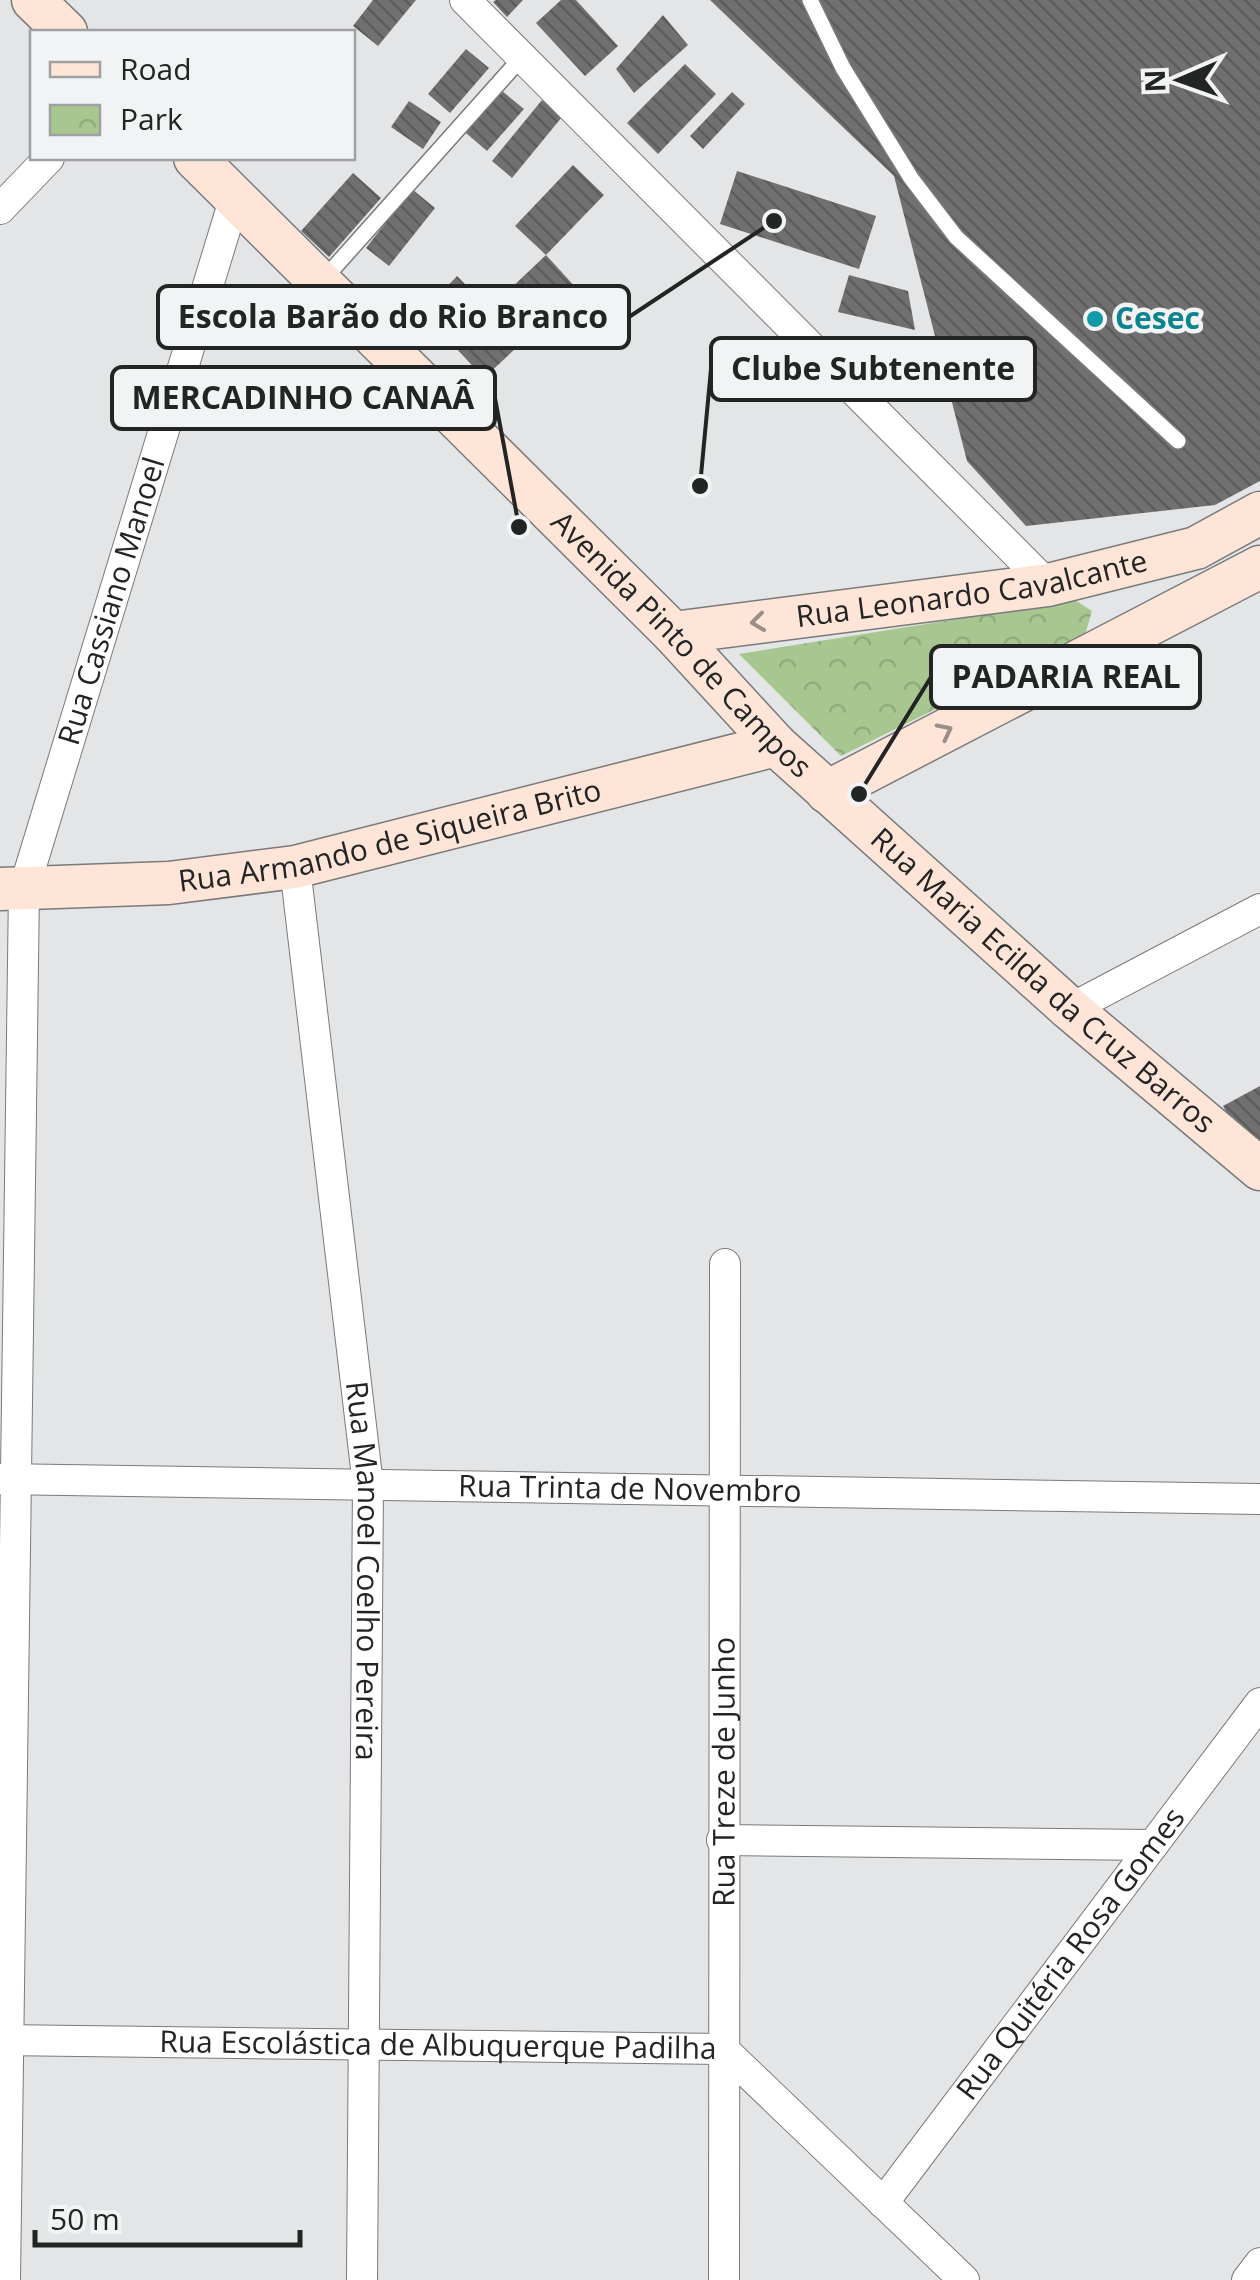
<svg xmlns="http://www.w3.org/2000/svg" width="1260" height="2280" viewBox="0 0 1260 2280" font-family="'Open Sans',sans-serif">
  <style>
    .park { fill: url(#park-crowns) }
    .building { fill: url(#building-back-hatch) }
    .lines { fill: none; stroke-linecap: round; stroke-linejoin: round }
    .lane-casing { stroke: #797a7b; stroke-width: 18 }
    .street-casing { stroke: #797a7b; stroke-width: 32 }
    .secondary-casing { stroke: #797a7b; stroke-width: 45 }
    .lane { stroke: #fff; stroke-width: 15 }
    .street { stroke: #fff; stroke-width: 30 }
    .secondary { stroke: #fee5d7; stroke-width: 42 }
    .oneway { stroke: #9b8e86 }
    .culture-dot { fill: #0f9aa8; stroke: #f1f3f4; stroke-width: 4 }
    .labels { text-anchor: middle; stroke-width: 9; stroke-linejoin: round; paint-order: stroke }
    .culture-label { font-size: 30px; font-weight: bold; fill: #0d838f; stroke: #f1f3f4; text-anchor: start }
    .street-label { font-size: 30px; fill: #232424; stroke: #f1f3f4 }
    .leader { fill: none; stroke: #232424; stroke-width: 4 }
    .callout-dot { fill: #232424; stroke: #f1f3f4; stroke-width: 4 }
    .callout { fill: #f1f3f4; stroke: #232424; stroke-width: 4 }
    .callout-label { font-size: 32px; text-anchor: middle; font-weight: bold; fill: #232424 }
  </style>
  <defs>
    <pattern id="park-crowns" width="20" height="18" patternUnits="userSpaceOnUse" patternTransform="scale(2.5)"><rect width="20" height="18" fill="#a8c790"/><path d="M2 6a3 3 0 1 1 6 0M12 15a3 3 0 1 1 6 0" fill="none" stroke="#90ab7c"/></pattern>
    <pattern id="building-back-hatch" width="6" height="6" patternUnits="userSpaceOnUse" patternTransform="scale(2.5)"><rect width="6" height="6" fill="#717071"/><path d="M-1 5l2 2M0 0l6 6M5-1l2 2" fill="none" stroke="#5c5c5d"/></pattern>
  </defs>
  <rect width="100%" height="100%" fill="#e4e5e7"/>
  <path class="park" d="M1075 600 1092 611 1085 635 841 756 739 654Z"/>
  <g class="building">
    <path d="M373 0H416L378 46 353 26Z"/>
    <path d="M496 0H523L507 17 493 2Z"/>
    <path d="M561 0H576L618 46 585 76 536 23Z"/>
    <path d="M710 0H1260V481L1215 505 1026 526 967 461 894 176Z"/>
    <path d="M663 15 688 45 634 93 616 69Z"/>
    <path d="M466 49 489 68 450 113 428 94Z"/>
    <path d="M685 64 716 94 658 154 627 123Z"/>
    <path d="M502 91 524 109 487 151 466 133Z"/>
    <path d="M732 92 745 104 703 149 690 136Z"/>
    <path d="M542 100 562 117 512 178 492 161Z"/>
    <path d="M409 101 441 122 423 149 391 127Z"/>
    <path d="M573 165 604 195 546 255 578 290 484 378 452 344 546 255 515 226Z"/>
    <path d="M737 171 876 216 859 269 720 224Z"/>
    <path d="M353 173 381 198 329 257 301 231Z"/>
    <path d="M412 189 435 208 389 266 366 248Z"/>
    <path d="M849 275 908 291 915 330 838 312Z"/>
    <path d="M457 276 480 299 431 350 408 328Z"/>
    <path d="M1260 1086V1141L1246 1149 1223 1106Z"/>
  </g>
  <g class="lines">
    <g class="lane-casing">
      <g id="lane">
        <path d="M810 0 843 68 911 178 956 237 1178 441"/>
        <path d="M323 280 522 57"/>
      </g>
    </g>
    <g class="street-casing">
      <g id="street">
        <path d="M465 0 1048 585"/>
        <path d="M0 209 49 158"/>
        <path id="s1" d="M295 867 368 1485 362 2280"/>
        <path d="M1070 1009 1260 909"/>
        <path id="s2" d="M0 1479 1260 1499"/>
        <path d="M722 1840 1153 1845"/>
        <path id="s3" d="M0 2040 723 2049 964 2280"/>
        <path id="s4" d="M883 2203 1260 1703"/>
        <path id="s5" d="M5 2280 24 889 235 197"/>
        <path id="s6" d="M724 2280 725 1264"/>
        <path d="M1247 2280 1260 2263"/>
      </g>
    </g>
    <g class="secondary-casing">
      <g id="secondary">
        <path d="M33 0 66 32"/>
        <path id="s7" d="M195 158 673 633 776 745 1070 1009 1260 1169"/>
        <path id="s8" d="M673 633 1048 585 1196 548 1260 513"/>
        <path d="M827 792 1260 567"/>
        <path id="s9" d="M0 889 169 883 295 867 776 745"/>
      </g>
    </g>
    <use href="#lane" class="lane"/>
    <use href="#street" class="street"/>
    <use href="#secondary" class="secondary"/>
  </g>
  <defs><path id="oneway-chevron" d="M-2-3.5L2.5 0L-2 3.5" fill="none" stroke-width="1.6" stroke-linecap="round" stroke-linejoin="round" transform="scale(2.5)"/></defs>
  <g class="oneway">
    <use href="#oneway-chevron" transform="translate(758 622) rotate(173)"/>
    <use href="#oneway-chevron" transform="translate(945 731) rotate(-27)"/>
  </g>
  <circle class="culture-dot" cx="1095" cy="319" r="10"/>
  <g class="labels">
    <g class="culture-label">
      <text x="1115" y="329">Cesec</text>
    </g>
    <g class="street-label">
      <text dy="10" stroke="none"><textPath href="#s8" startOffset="302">Rua Leonardo Cavalcante</textPath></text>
      <text dy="10" stroke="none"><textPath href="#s5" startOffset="1692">Rua Cassiano Manoel</textPath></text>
      <text dy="10" stroke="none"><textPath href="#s7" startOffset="688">Avenida Pinto de Campos</textPath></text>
      <text dy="10" stroke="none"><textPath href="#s9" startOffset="395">Rua Armando de Siqueira Brito</textPath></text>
      <text dy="10" stroke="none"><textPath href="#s7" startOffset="1182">Rua Maria Ecilda da Cruz Barros</textPath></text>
      <text dy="10" stroke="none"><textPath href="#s2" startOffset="630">Rua Trinta de Novembro</textPath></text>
      <text dy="10" stroke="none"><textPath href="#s1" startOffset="708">Rua Manoel Coelho Pereira</textPath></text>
      <text dy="10" stroke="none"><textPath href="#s6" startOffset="508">Rua Treze de Junho</textPath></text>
      <text dy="10" stroke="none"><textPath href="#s4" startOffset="312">Rua Quitéria Rosa Gomes</textPath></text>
      <text dy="10" stroke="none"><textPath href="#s3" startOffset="438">Rua Escolástica de Albuquerque Padilha</textPath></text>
    </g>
  </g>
  <path class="leader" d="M774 221L629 317M700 486L711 369M519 527L495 398M859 794L931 677"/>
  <g class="callout-dot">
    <circle cx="774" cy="221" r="10"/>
    <circle cx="700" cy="486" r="10"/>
    <circle cx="519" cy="527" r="10"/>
    <circle cx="859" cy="794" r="10"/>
  </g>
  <g class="callout">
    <rect x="158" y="286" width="471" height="62" rx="10"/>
    <rect x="711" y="338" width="324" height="62" rx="10"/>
    <rect x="112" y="367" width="383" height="62" rx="10"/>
    <rect x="931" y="646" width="269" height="62" rx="10"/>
  </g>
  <g class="callout-label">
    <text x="393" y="328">Escola Barão do Rio Branco</text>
    <text x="873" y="380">Clube Subtenente</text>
    <text x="303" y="409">MERCADINHO CANAÂ</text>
    <text x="1066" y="688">PADARIA REAL</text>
  </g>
  <rect x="30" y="30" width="325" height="130" fill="#f1f3f4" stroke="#9fa0a1" stroke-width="2.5"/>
  <rect x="50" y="62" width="50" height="15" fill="#fee5d7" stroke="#9fa0a1" stroke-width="2.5"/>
  <text x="120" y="80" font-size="30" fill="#232424">Road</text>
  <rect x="50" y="105" width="50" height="30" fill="url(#park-crowns)" stroke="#9fa0a1" stroke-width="2.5"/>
  <text x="120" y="130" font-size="30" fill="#232424">Park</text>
  <g transform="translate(1180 80) rotate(268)" stroke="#f1f3f4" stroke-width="8" paint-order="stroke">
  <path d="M0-8L18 38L0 25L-18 38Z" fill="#232424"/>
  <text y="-15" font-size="28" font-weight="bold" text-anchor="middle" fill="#232424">N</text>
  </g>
  <path d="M35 2230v15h265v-15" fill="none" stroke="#232424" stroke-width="5"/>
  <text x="50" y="2230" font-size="30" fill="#232424" stroke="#f1f3f4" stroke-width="8" paint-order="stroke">50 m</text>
</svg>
